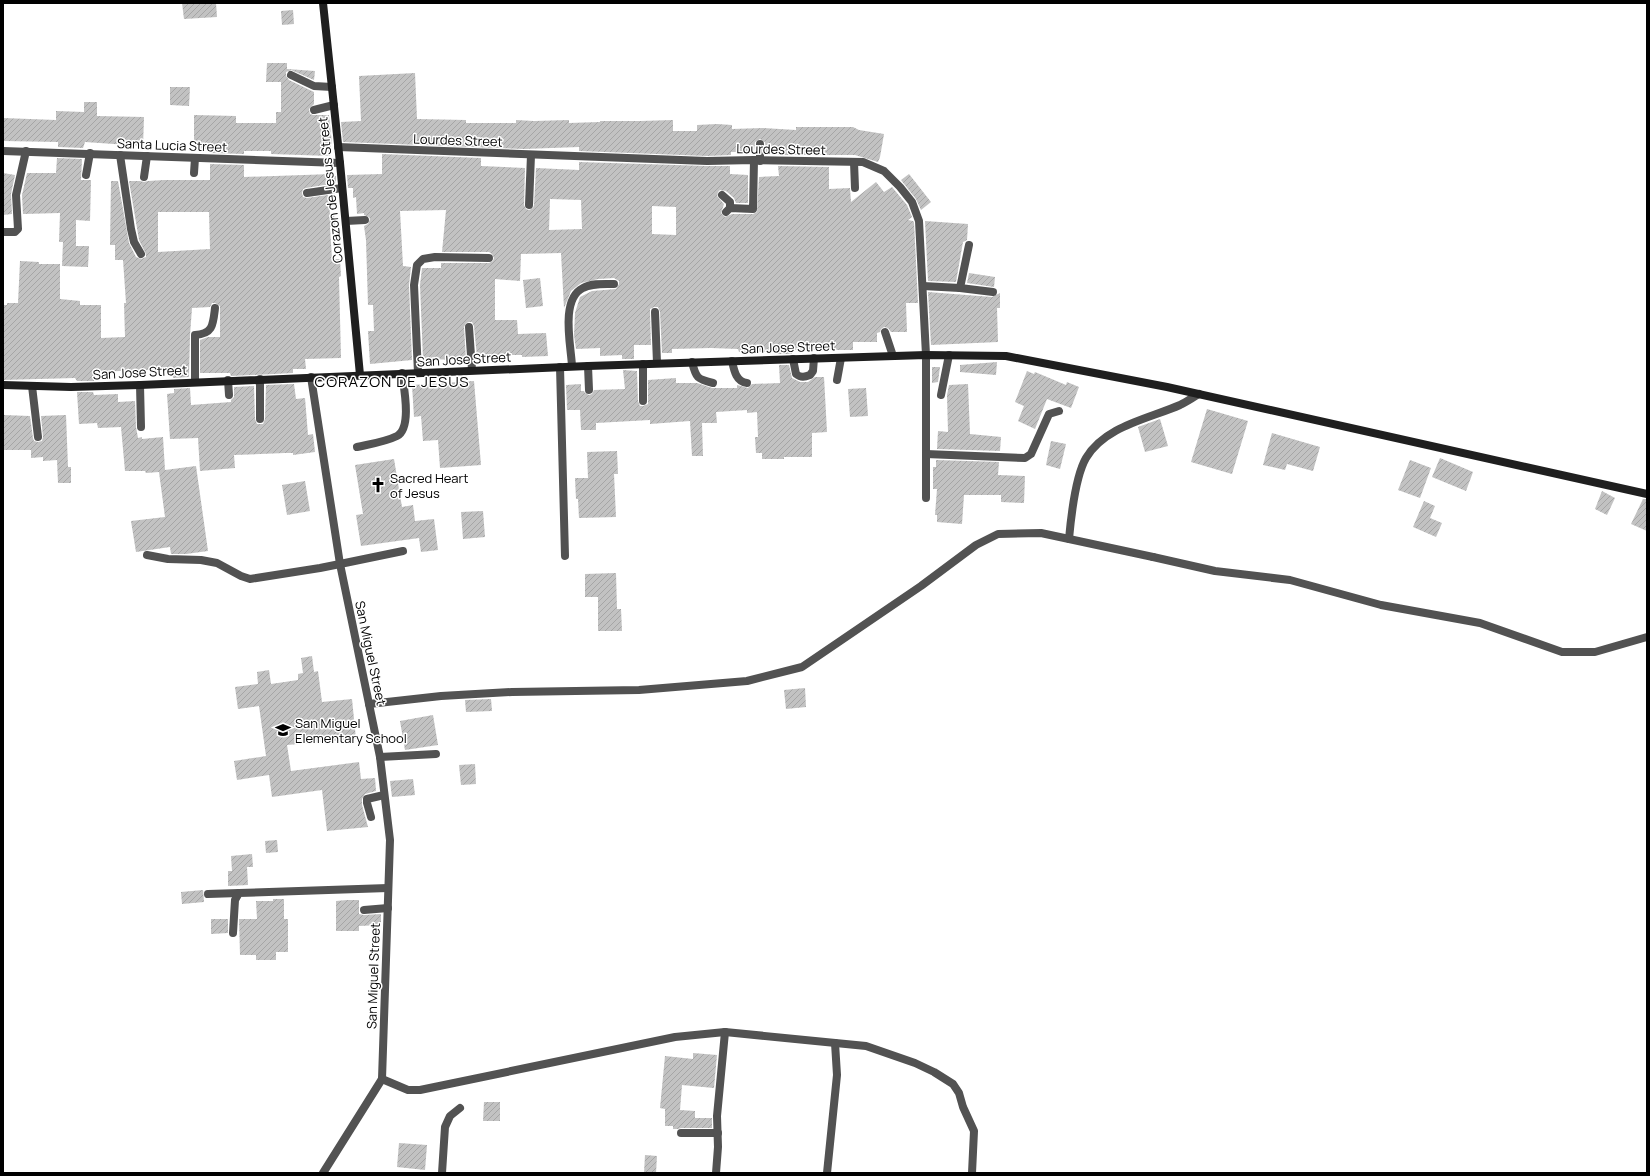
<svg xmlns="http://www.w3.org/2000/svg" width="1650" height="1176" viewBox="0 0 1650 1176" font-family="Manrope,sans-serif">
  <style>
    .building { fill: url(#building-hatch); fill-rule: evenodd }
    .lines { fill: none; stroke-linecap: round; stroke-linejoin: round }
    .lane { stroke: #525252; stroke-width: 8 }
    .street { stroke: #525252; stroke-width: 8 }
    .secondary { stroke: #1f1f1f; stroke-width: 8 }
    .labels { text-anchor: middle; stroke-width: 3; stroke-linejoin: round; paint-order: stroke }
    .street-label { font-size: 13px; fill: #000; stroke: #fff }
    .poi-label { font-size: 13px; fill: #000; stroke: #fff; text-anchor: start }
    .quarter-label { font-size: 15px; letter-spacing: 1px; fill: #000; stroke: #fff }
  </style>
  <defs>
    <pattern id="building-hatch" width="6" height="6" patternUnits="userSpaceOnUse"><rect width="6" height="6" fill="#c2c2c2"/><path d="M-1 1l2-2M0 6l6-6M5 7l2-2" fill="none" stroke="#a5a5a5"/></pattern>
  </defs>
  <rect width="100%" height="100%" fill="#fff"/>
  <g class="building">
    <path d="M182 3H216L217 17 184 19Z"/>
    <path d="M293 10 294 24 282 25 281 11Z"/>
    <path d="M267 63H287V69L315 71 314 80 291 70 286 72V76L289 80 314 92V104L309 109 310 114 313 115H329L332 144H331L330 156 271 154V151H244V154L210 153V149H194V115L236 116V123H276V112H281V82H266Z"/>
    <path d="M415 73 417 119 466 120V123H516V120L534 121 569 120V123L600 122V121H640L673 120V131H697V125L717 124 732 125V129L763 128 796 130V127H853L859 130 884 134 880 157 878 162 855 155H778V154L766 153 765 142 760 139 755 142 754 152H731V155L707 156 579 151V147L524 149 343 142 341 122 361 121 359 76Z"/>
    <path d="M170 87H190L189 106 170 105Z"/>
    <path d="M84 102H97V116L144 117 143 146 85 142 83 148 58 147V142L3 141V118L56 120V111L84 112Z"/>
    <path d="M382 154 481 158V166L525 168 524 205 526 209 529 210 533 208 534 205 536 168 579 170V162L707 166H730V174L748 175V203H736L734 198 726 191 720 190 718 192 717 196 724 204 721 213 725 217 732 214H753L757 212 759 177 779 176 778 166 829 167V189L850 188 851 202 876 182 884 192 892 187 907 205 912 217 908 220 913 221 914 222 918 303H906L907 332H891L888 328 884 327 881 329 880 332 877 333V342H853V350H792V354H778V352H739L738 349 711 348 672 349V353H662L660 312 658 307H654L650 309V312L651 345H634V359H622V355L600 356V348L576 349 574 335 575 313 580 297 592 291 616 289 619 284V281L614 278 598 279 581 283 571 291 564 308 561 253 521 254 520 281 495 279V320H517L518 334 546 333 548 356 522 357V355H495L477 357 474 326 472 322H469L466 323 464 327 466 360 423 359 420 285 422 268H441V263H489L493 261 494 258 492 254 489 252H442L446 210 400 211 403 266 411 267 409 285 412 360 370 364 368 331H374L373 305H368L366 240 364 226 368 224 370 219 369 217 364 215V213L357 214 356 197 353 198V188H348L347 175 382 174ZM550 199 581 200 582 229 549 230ZM652 206 676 207V235L652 234Z"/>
    <path d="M57 158 82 159 81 180H91L90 221 76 220V246H89L88 267 62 266 63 242H59L60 213 23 214 22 195 27 173H56Z"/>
    <path d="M210 164 244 165V177L332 174V176H336V183L306 188 303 189 302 193 303 197 307 198 328 195 330 214 334 213 335 227H330L332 259H340L341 276 339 277 341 358 305 359 306 369H293V373L231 376 230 373H200V340L208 337H220V306L215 303H212L210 307 192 308 190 335 189 377 173 378V369L94 372V381H77L75 378 3 380V305H7V303H18L20 261 39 262V264H60V299L80 301V305H101V338L125 337 124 303H126L123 260H115V245H110L111 181H118L129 243 136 257 141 259 146 257V254L139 240 129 181H140L144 182 148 181 164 180H210ZM158 212H209L210 249 158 252Z"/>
    <path d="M3 173 15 175 11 194 12 214 3 215Z"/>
    <path d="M909 174 931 202 921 210 916 199 901 180Z"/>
    <path d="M925 221 968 224 967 240 963 242 956 282 928 281Z"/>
    <path d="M969 273 995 277 994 287 967 283Z"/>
    <path d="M540 278 543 306 526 308 523 280Z"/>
    <path d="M928 292 992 297 1000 293V308H997L998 342 931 345Z"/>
    <path d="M997 362 996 375 960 372V365Z"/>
    <path d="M779 365H789L792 378 800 382H808L815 377H824L827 432 812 433V457H784V459H762V453H756L755 437H758L757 412 747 413V410L716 412 717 423H702L703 456H692L690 421 650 424V420L596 423V430H581L580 410H567L566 385 581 384V391H584L585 393 589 395 592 394 594 390 625 389 623 370 637 371 638 401 640 406H643L648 404V380L676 378V383H697L712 388H737V385L748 388 752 384 780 383Z"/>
    <path d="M932 367H940L938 382 932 383Z"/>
    <path d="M1027 371 1034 374 1035 372 1066 385 1067 382 1079 387 1071 408 1047 399 1035 429 1018 421 1024 406 1015 402Z"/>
    <path d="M474 381 481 465 440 468 438 440 423 441 421 416 414 417 412 385Z"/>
    <path d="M294 384 296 399 305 398 308 435 313 434 315 452 293 455V453H285L234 455 235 468 200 471 198 438 170 439 167 394 174 393V389L190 388 191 405 231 402V400L234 397V387L254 386 255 419 257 424H263L265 419 266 385Z"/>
    <path d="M968 384 970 434 1001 437 1000 451 937 449 938 431 948 432 947 395 949 385Z"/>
    <path d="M866 388 868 416 850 417 848 389Z"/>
    <path d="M77 392H93L94 395 118 394V402L135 401 136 427 138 438 142 437V439L163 437 165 470 196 466 208 551 186 554H171L170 547 136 552 131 521 165 517 159 472 146 473 145 471H125L121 427 98 428 97 423 79 424Z"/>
    <path d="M1207 409 1248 421 1232 474 1191 462Z"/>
    <path d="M3 415 30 416 33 438 34 441 38 442 42 441 43 437 41 416 66 415 68 467H71V483H58L57 460 43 461V457L31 458V450H3Z"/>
    <path d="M1160 419 1168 446 1145 452 1138 427Z"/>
    <path d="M1272 433 1320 447 1313 471 1287 464 1285 470 1263 465Z"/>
    <path d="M1051 441 1066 444 1060 469 1046 465Z"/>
    <path d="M617 451 618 474H614L616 517 579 518 578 499H576L575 478H588L587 452Z"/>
    <path d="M1440 458 1473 472 1466 491 1432 477Z"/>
    <path d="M394 459 402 507 413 505 415 521 434 519 438 550 421 552 419 538 361 546 356 515 363 514 355 465Z"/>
    <path d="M936 460 999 462 998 475 1025 476 1024 503 1001 502V495H964L962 524 937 522V515H935L937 489H933V467H936Z"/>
    <path d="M1410 460 1431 468 1420 498 1398 490Z"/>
    <path d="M305 481 310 511 287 515 282 485Z"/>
    <path d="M1602 491 1615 498 1607 515 1595 509Z"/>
    <path d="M1643 499H1647V531L1631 524Z"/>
    <path d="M1424 501 1435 506 1430 518 1442 523 1436 537 1413 527Z"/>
    <path d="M483 511 485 537 463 539 461 512Z"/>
    <path d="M616 573 617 609H621L622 631H598V597H585V574Z"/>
    <path d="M312 656 314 672 318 671 322 702 352 699 356 739 287 745 291 771 359 762 361 779 375 778 376 791 365 794 362 799V805L368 827 327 831 322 790 272 797 269 775 237 780 234 761 266 756 259 706 238 709 235 687 258 684 257 672 269 670 271 684 298 680V674L303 673 301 658Z"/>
    <path d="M805 688 806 707 786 709 784 690Z"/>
    <path d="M491 699 492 711 466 712 465 700Z"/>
    <path d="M433 715 438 745 405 750 400 721Z"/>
    <path d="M475 764 476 784 461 785 459 765Z"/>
    <path d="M413 779 415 795 392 797 390 781Z"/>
    <path d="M277 840 278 852 266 853 265 841Z"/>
    <path d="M252 854 253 867H247L248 885 228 886V871H232L231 856Z"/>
    <path d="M203 890 204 902 182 904 181 892Z"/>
    <path d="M273 899H284V919H288V952H276V960H256V955H240L239 919H257L256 901H273Z"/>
    <path d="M347 900H359V914L364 915 381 914V925L359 926V931H336V901Z"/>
    <path d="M211 919H228V933L211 934Z"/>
    <path d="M693 1053 717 1055 714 1088 682 1085 680 1110 695 1111V1118H712V1128H681L678 1129H673V1126H665V1109L660 1108 665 1056 693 1059Z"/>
    <path d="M484 1102H500V1121H483Z"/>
    <path d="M399 1143 427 1145 425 1170 397 1167Z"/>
    <path d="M645 1155 657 1156 656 1173H644Z"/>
  </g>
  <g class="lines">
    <g class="lane">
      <path d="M194 173 195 158"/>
      <path d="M86 175 90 153"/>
      <path d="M144 177 147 156"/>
      <path d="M346 221 365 220"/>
      <path d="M469 327 472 370"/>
      <path d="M885 332 893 356"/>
      <path d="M793 359 796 374C801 378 805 377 810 375L813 371 814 358"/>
      <path d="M692 362C696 378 697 379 713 383"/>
      <path d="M643 364V401"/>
      <path d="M588 366 589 390"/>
      <path d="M228 380 229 395"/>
      <path d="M357 447C370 444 385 442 397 436 412 428 404 388 402 373"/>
      <path d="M1153 557 1215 571 1290 580 1381 605 1480 623 1562 652H1595L1647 637"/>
      <path d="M340 564 403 551"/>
      <path d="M371 817 367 803V799L384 795"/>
      <path d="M364 910 388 908"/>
      <path d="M681 1133H718"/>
      <path d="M442 1173 445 1127 450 1116 460 1108"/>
      <path d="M716 1173 718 1147 717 1116 725 1032"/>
    </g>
    <g class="street">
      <path d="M291 75 314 86 332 87"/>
      <path d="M314 110 334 105"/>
      <path d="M338 147 707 161 754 160 863 162 884 171 900 187 912 202 919 221 926 355V498"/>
      <path d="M3 151 340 163"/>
      <path d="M120 155 131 229 134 242 141 254"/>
      <path d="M760 161V144"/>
      <path d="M854 162 855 188"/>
      <path d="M307 193 342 188"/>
      <path d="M722 195 730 202V208"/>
      <path d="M529 205 531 155"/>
      <path d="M726 212 730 208 753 209 754 160"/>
      <path d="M3 232H15L18 229 16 195 26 151"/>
      <path d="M923 286 960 288 993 292"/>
      <path d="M960 288 969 245"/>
      <path d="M655 312 657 363"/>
      <path d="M732 361C734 370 736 382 747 383"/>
      <path d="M572 366C571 346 560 299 583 288 592 283 604 284 614 284"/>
      <path d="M560 367 565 556"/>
      <path d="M418 373 414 285 417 265 423 259 435 257 489 258"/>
      <path d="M311 377 340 564 380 757 390 840 382 1079"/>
      <path d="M260 379V419"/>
      <path d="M837 380 841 358"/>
      <path d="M195 382V335C213 334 213 325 215 308"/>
      <path d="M140 385 141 427"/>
      <path d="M32 386 38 437"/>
      <path d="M941 395 949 355"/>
      <path d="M926 454 1025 458 1031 454 1049 414 1059 411"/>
      <path d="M1069 539C1071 517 1075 477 1086 458 1105 426 1148 419 1180 405 1186 402 1192 398 1199 394"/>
      <path d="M147 555 168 559 201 560 217 563 241 576 250 579 320 568 340 564"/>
      <path d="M369 704 441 696 512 692 639 690 747 681 802 667 921 586 976 545 998 534 1041 533 1153 557"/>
      <path d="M380 757 436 754"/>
      <path d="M208 894 239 893"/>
      <path d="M233 933 235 900 239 893 388 888"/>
      <path d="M382 1079 408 1090H420L675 1037 725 1032 866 1046 915 1063 934 1072 953 1084 959 1093 963 1107 974 1131 972 1173"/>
      <path d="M323 1173 382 1079"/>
      <path d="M827 1173 837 1075 835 1043"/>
    </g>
    <g class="secondary">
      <path d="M323 3 340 163 360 375"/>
      <path d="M3 385 71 387 140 385 588 366 926 355 1006 356 1167 387 1647 494"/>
    </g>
  </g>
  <defs>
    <g id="church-bare" transform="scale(1.2)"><path d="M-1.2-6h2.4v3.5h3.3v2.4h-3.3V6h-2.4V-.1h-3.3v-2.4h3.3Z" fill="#000" stroke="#fff" stroke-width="2.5" paint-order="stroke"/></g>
    <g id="school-bare" transform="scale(1.2)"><path d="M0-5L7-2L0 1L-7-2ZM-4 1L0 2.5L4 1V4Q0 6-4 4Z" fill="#000" stroke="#fff" stroke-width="2.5" paint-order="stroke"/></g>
  </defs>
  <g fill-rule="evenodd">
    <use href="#church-bare" x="378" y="485"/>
    <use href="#school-bare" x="283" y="730"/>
  </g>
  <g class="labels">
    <g class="street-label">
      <text transform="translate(458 140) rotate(2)" y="5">Lourdes Street</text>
      <text transform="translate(172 145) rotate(2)" y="5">Santa Lucia Street</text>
      <text transform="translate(781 149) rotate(1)" y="5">Lourdes Street</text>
      <text transform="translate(330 190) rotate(-96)" y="5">Corazon de Jesus Street</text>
      <text transform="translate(788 347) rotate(-2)" y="5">San Jose Street</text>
      <text transform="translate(464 359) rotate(-3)" y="5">San Jose Street</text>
      <text transform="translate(140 372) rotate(-3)" y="5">San Jose Street</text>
      <text transform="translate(371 653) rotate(78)" y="5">San Miguel Street</text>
      <text transform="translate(373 976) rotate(-88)" y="5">San Miguel Street</text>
    </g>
    <g class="poi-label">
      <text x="390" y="483">Sacred Heart<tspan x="390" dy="15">of Jesus</tspan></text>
      <text x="295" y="728">San Miguel<tspan x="295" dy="15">Elementary School</tspan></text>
    </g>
    <g class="quarter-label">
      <text x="392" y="387">CORAZON DE JESUS</text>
    </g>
  </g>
  <rect width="1650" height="1176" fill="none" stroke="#000000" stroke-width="8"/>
</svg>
